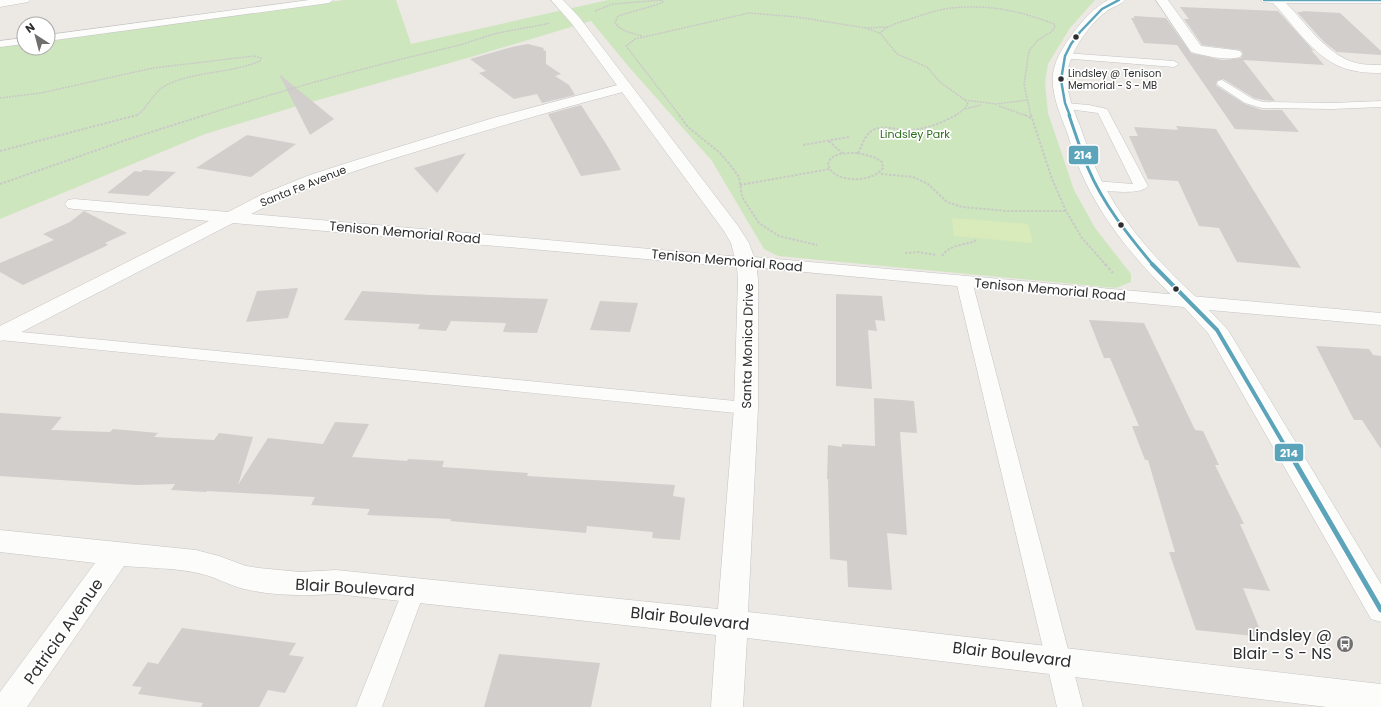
<svg xmlns="http://www.w3.org/2000/svg" width="1381" height="707" viewBox="0 0 1381 707" font-family="Poppins,sans-serif">
  <style>
    .green { fill: #cee6be }
    .pitch { fill: #d9eabb }
    .building { fill: #d1cecb }
    .lines { fill: none; stroke-linecap: round; stroke-linejoin: round }
    .service-casing { stroke: #c5c4c5; stroke-width: 1 }
    .minor-casing { stroke: #c5c4c5; stroke-width: 1 }
    .tertiary-casing { stroke: #c5c4c5; stroke-width: 1 }
    .path-far2 { stroke: #c9c9c8; stroke-width: 1.5; stroke-dasharray: 2 1; stroke-linecap: butt }
    .path-far1 { stroke: #c9c9c8; stroke-width: 2; stroke-dasharray: 2.5 1.5; stroke-linecap: butt }
    .path { stroke: #c9c9c8; stroke-width: 2.5; stroke-dasharray: 3 2; stroke-linecap: butt }
    .service { fill: #fcfcfb; fill-rule: evenodd }
    .minor { fill: #fcfcfb; fill-rule: evenodd }
    .tertiary { fill: #fcfcfb; fill-rule: evenodd }
    .bus-1-far3-casing { stroke: #fff; stroke-width: 4.5 }
    .bus-1-far2-casing { stroke: #fff; stroke-width: 5.5 }
    .bus-1-far1-casing { stroke: #fff; stroke-width: 7 }
    .bus-1-casing { stroke: #fff; stroke-width: 8 }
    .bus-1-far3 { stroke: #5ca4b9; stroke-width: 2.5 }
    .bus-1-far2 { stroke: #5ca4b9; stroke-width: 3 }
    .bus-1-far1 { stroke: #5ca4b9; stroke-width: 4 }
    .bus-1 { stroke: #5ca4b9; stroke-width: 5 }
    .bus-dot { fill: #2e2e2e; stroke: #fff; stroke-width: 1.5 }
    .labels { text-anchor: middle; stroke-width: 3.5; stroke-linejoin: round; paint-order: stroke }
    .far-bus-label { font-size: 10px; fill: #2e2e2e; stroke: #fff; text-anchor: start }
    .far-park-label { font-size: 11px; fill: #2c6e1b; stroke: #fff }
    .far-street-label { font-size: 11px; fill: #2e2e2e; stroke: #fff }
    .street-label { font-size: 13px; fill: #2e2e2e; stroke: #fff }
    .near-street-label { font-size: 16px; fill: #2e2e2e; stroke: #fff }
    .near-poi-label { font-size: 16px; fill: #2e2e2e; stroke: #fff; text-anchor: end }
    .line-badge { stroke: #fff; stroke-width: 1.5 }
    .badge-label { font-size: 11px; text-anchor: middle; font-weight: bold; fill: #fff }
  </style>
  <rect width="100%" height="100%" fill="#ece8e4"/>
  <path class="green" d="M344 0H396L411 44 608 0H1095L1070 28 1048 64 1045 83 1048 113 1074 190 1095 228 1131 274V282L1116 288 778 256 764 249 712 161 629 67 591 21 471 57 304 104 205 134 0 219V46L24 43V48H48V40Z"/>
  <path class="pitch" d="M952 218 1028 224 1033 243 954 236Z"/>
  <g class="building">
    <path d="M1180 7 1278 11 1314 51 1311 50 1324 65 1243 60 1275 101 1263 100 1254 98 1223 79 1218 80 1216 84 1217 86 1245 104 1262 110H1282L1299 132 1235 129 1177 45 1144 43 1131 18H1134V16L1166 18 1191 53 1222 60 1241 58 1243 53 1240 50 1202 45 1184 19H1189Z"/>
    <path d="M1302 11 1340 13 1381 51V55L1337 52 1324 42 1297 12H1303Z"/>
    <path d="M528 44 544 48 543 50 546 51V64L561 74 555 76 569 85 575 95 542 103 537 94 514 99 479 73 486 71 470 59 512 47Z"/>
    <path d="M279 74 334 119 310 135Z"/>
    <path d="M581 105 608 147 621 170 581 176 548 114Z"/>
    <path d="M1176 126 1216 129 1301 268 1237 262 1219 228 1199 226 1178 181 1148 179 1129 136H1138L1134 127 1178 130Z"/>
    <path d="M247 135 296 144 251 177 196 168Z"/>
    <path d="M466 153 437 193 414 168Z"/>
    <path d="M143 170 176 172 148 196 107 193 135 171 141 172Z"/>
    <path d="M84 211 127 233 105 243 108 245 23 285 0 272V263L54 240 43 234 70 222Z"/>
    <path d="M298 288 288 318 246 322 257 291Z"/>
    <path d="M362 291 431 295 548 299 537 333 503 332 506 323 451 321 446 331 418 329 420 324 344 320Z"/>
    <path d="M836 294 882 296 885 321 875 320 877 331 868 330 872 389 836 386Z"/>
    <path d="M600 301 638 303 630 332 590 330Z"/>
    <path d="M1089 320 1144 323 1195 430 1203 431 1219 465H1215L1244 524H1240L1270 591 1243 588 1263 637 1196 630 1169 552H1175L1148 460H1145L1132 426H1139L1110 358H1104Z"/>
    <path d="M1316 346 1369 349 1373 355 1381 356V449L1362 420H1354Z"/>
    <path d="M874 398 914 401 917 433 900 432 907 535 887 533 892 590 848 587 847 561 830 559 828 479H827L828 445 842 447V444L875 446Z"/>
    <path d="M0 413 62 417 51 430 110 432 113 429 158 433 154 437 214 440 219 433 253 437 238 485 268 438 323 444 335 422 369 424 352 457 407 461 408 459 444 461 442 467 528 473 527 476 675 485 673 496 685 498 680 540 652 538 653 532 587 526 586 533 450 521 451 519 367 515 370 509 311 505 315 497 207 491 206 492 171 490 175 484 136 485 0 476Z"/>
    <path d="M182 628 296 643 289 655 304 657 285 693 268 690 259 707H201L203 703 138 694 142 687 132 686 148 662 158 664Z"/>
    <path d="M499 654 600 663 591 707H484Z"/>
  </g>
  <g class="lines">
    <g class="service-casing">
      <g id="service">
        <path d="M309 0H333L329 3 48 41V35Z"/>
        <path d="M24 38V44L0 47V41Z"/>
        <path d="M1065 53 1174 61 1179 64 1174 67 1061 58 1060 56Z"/>
        <path d="M1222 80 1253 99 1263 102 1332 103 1381 101V107L1332 109 1262 108 1245 103 1218 85 1217 83 1218 81Z"/>
        <path d="M1065 103 1089 105 1107 109 1148 186C1141 196 1102 191 1090 188L1088 185 1090 182 1095 181 1133 184 1098 113 1061 108 1059 106 1061 104Z"/>
        <path d="M964 276 969 278 972 281 1083 707H1057L956 281 959 278Z"/>
        <path d="M0 330 746 402 752 404 755 408 752 412 746 414 0 340Z"/>
        <path d="M414 581 422 583 425 590 382 707H356L403 590 406 583Z"/>
      </g>
    </g>
    <g class="minor-casing">
      <g id="minor">
        <path d="M1108 0H1125C1121 5 1112 7 1107 11 1091 23 1076 43 1070 62 1062 83 1072 106 1080 126 1085 140 1090 155 1096 169 1119 220 1157 261 1198 299L1201 303 1198 307 1191 309 1184 307C1142 268 1103 224 1080 170 1075 158 1071 145 1067 132 1060 114 1051 94 1053 74 1055 57 1067 41 1077 28 1086 17 1095 7 1108 0Z"/>
        <path d="M1156 0H1168L1201 46 1235 50 1240 51 1242 54 1240 57C1225 61 1206 56 1191 52Z"/>
        <path d="M1261 0H1381V3H1286C1306 23 1323 50 1350 61 1360 65 1371 65 1381 65V73C1367 73 1354 72 1341 67 1312 55 1294 25 1273 3L1263 2Z"/>
        <path d="M625 83 630 84 632 87 630 90C558 109 486 130 415 152 359 169 304 187 251 214L753 258 756 262 758 280V408L748 612 1381 684V707H1327L747 638 743 707H711L716 635 336 594C305 596 274 596 244 589 228 585 214 576 198 573 175 568 148 568 124 566L27 707H0V692L95 563 0 552V530L196 550 219 556 246 566 259 568 300 572 336 570 718 609 734 408 738 280 737 267 233 223 8 339 0 341V326L209 221 74 209 68 208 65 204 68 200 74 199 228 212 263 194 307 176 350 162 493 118Z"/>
      </g>
    </g>
    <g class="tertiary-casing">
      <g id="tertiary">
        <path d="M0 0H30L28 2 0 7Z"/>
        <path d="M551 0H563L580 18 738 226 749 243 754 257 1381 313V325L1209 310 1228 330 1381 584V622L1371 619 1208 333 1184 307 739 266 736 262 731 243 724 231 572 24Z"/>
      </g>
    </g>
    <g class="path-far2">
      <path d="M595 11 613 4 663 0"/>
      <path d="M868 29 880 33"/>
      <path d="M642 36C632 33 622 32 615 23L618 16 659 4 663 2 661 0"/>
      <path d="M0 98 41 93 153 68 254 56 261 58 260 61C230 74 191 71 165 86 152 93 148 108 136 116"/>
      <path d="M965 100 996 104 1028 100"/>
      <path d="M999 106 1027 116"/>
      <path d="M965 109 981 105"/>
      <path d="M202 116C286 89 370 66 456 46 471 42 485 36 499 33 516 29 533 27 550 23"/>
      <path d="M680 116 626 46 635 39 749 13 797 17 866 28 887 27"/>
      <path d="M955 116 964 109 968 104 965 100 940 82 927 67 897 54 880 33C889 24 902 22 913 18 926 14 939 9 952 8 986 4 1022 11 1054 24L1055 27 1051 32 1038 40 1029 51 1024 84 1031 116"/>
    </g>
    <g class="path-far1">
      <path d="M679 115 688 127 719 152 731 166 739 177 742 197 759 223 779 236 817 245"/>
      <path d="M1025 115 1032 119"/>
      <path d="M1031 115 1052 179 1066 211 1082 238 1106 265"/>
      <path d="M829 141 843 154"/>
      <path d="M803 145 849 137"/>
      <path d="M0 151 137 115"/>
      <path d="M858 153C862 146 865 134 873 130 884 124 898 131 910 130 926 129 942 123 956 115"/>
      <path d="M858 153 874 157 882 162 883 168C873 183 832 184 828 164 831 152 848 153 858 153Z"/>
      <path d="M881 174 913 177 928 184 947 202 962 207 1007 211H1066"/>
      <path d="M0 184 126 140 205 115"/>
      <path d="M740 185 830 169"/>
      <path d="M905 253 918 252 936 255"/>
      <path d="M942 256C950 244 963 246 975 241L976 238"/>
    </g>
    <path class="path" d="M1105 264 1113 273"/>
    <use href="#service" class="service"/>
    <use href="#minor" class="minor"/>
    <use href="#tertiary" class="tertiary"/>
    <g class="bus-1-far3-casing">
      <g id="bus-1-far3">
        <path d="M1264 0H1381"/>
        <path d="M1070 116 1065 103 1061 80 1065 56 1071 44 1080 32 1102 9 1119 0"/>
      </g>
    </g>
    <g class="bus-1-far2-casing">
      <path id="bus-1-far2" d="M1069 115C1075 133 1081 151 1088 168 1103 204 1128 235 1153 265"/>
    </g>
    <g class="bus-1-far1-casing">
      <path id="bus-1-far1" d="M1152 264 1217 330 1292 458"/>
    </g>
    <g class="bus-1-casing">
      <path id="bus-1" d="M1292 457 1381 610"/>
    </g>
    <use href="#bus-1-far3" class="bus-1-far3"/>
    <use href="#bus-1-far2" class="bus-1-far2"/>
    <use href="#bus-1-far1" class="bus-1-far1"/>
    <use href="#bus-1" class="bus-1"/>
  </g>
  <defs>
    <g id="bus-disc" transform="scale(0.9)"><circle r="9.5" fill="#706f6e" stroke="#fff"/><path d="M-5-6H5V4H4V6H2V4H-2V6H-4V4H-5ZM-3.5-4V0h7V-4ZM-3.5 1.2v1.5H-2V1.2ZM2 1.2v1.5H3.5V1.2Z" fill="#fff"/></g>
  </defs>
  <g fill-rule="evenodd">
    <use href="#bus-disc" x="1345" y="644"/>
  </g>
  <g class="bus-dot">
    <circle cx="1076" cy="37" r="3.5"/>
    <circle cx="1061" cy="79" r="3.5"/>
    <circle cx="1121" cy="225" r="3.5"/>
    <circle cx="1176" cy="289" r="3.5"/>
  </g>
  <g class="labels">
    <g class="far-bus-label">
      <text x="1068" y="77">Lindsley @ Tenison<tspan x="1068" dy="12">Memorial - S - MB</tspan></text>
    </g>
    <g class="far-park-label">
      <text x="915" y="138">Lindsley Park</text>
    </g>
    <g class="far-street-label">
      <text transform="translate(303 186) rotate(-22)" y="4">Santa Fe Avenue</text>
    </g>
    <g class="street-label">
      <text transform="translate(405 232) rotate(5)" y="5">Tenison Memorial Road</text>
      <text transform="translate(727 260) rotate(5)" y="5">Tenison Memorial Road</text>
      <text transform="translate(1050 289) rotate(5)" y="5">Tenison Memorial Road</text>
      <text transform="translate(747 346) rotate(-89)" y="5">Santa Monica Drive</text>
    </g>
    <g class="near-street-label">
      <text transform="translate(355 587) rotate(3)" y="6">Blair Boulevard</text>
      <text transform="translate(690 618) rotate(6)" y="6">Blair Boulevard</text>
      <text transform="translate(63 631) rotate(-55)" y="6">Patricia Avenue</text>
      <text transform="translate(1012 654) rotate(7)" y="6">Blair Boulevard</text>
    </g>
    <g class="near-poi-label">
      <text x="1332" y="641">Lindsley @<tspan x="1332" dy="18">Blair - S - NS</tspan></text>
    </g>
  </g>
  <g class="line-badge">
    <rect x="1068" y="145" width="31" height="20" rx="4" fill="#5ca4b9"/>
    <rect x="1274" y="443" width="30" height="19" rx="4" fill="#5ca4b9"/>
  </g>
  <g class="badge-label">
    <text x="1083" y="159">214</text>
    <text x="1289" y="457">214</text>
  </g>
  <g transform="translate(36 36) rotate(324)"><circle r="19" fill="#ffffff" stroke="#ababab"/>
  <path d="M0-3L7 15L0 10L-7 15Z" fill="#706f6e"/>
  <text y="-6" font-size="11" font-weight="bold" text-anchor="middle" fill="#2e2e2e">N</text>
  </g>
</svg>
